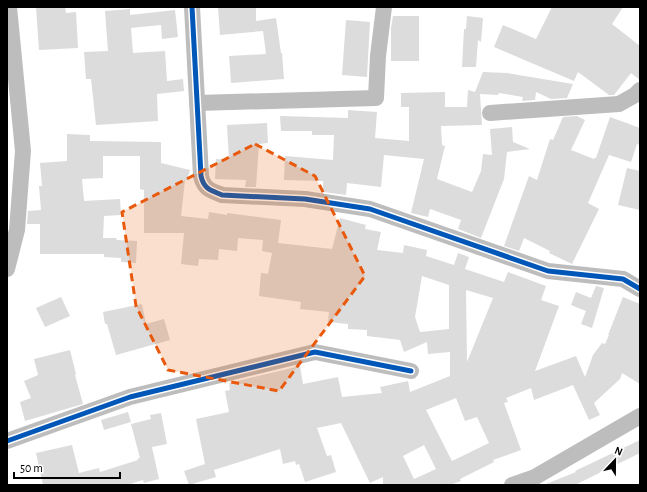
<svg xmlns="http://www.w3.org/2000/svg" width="647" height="492" viewBox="0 0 647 492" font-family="'Alegreya Sans',sans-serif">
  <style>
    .building { fill: #dcdcdc; fill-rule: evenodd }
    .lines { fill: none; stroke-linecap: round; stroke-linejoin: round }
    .minor { stroke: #bdbdbd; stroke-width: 16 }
    .cycleway-casing { stroke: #fff; stroke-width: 8 }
    .cycleway { stroke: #0057b8; stroke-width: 5 }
    .marked { fill: #e8590c; fill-opacity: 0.2; stroke: #e8590c; stroke-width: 3; stroke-dasharray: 8 5; stroke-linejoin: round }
  </style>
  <rect width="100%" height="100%" fill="#fff"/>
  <g class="building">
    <path d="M36 7H65L66 13 76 12 78 48 39 50Z"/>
    <path d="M218 7H256V21L276 18 281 53H282L284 79 231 83 229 56 266 54 263 31 220 35Z"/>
    <path d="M552 7H623L612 24 640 46V80L631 73 614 95H609L578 72 574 81 494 47 503 25 536 39Z"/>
    <path d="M130 9V15L175 10 178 37 162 39 161 25 131 28 133 53 165 51 167 81 183 79 184 91 157 94 158 121 96 125 91 79H86L84 52 108 51 105 11Z"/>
    <path d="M393 16H419V61H391V28Z"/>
    <path d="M467 16 483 18 481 42 478 40 476 67H462L464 29H466Z"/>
    <path d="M346 20 370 22 367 77 342 75Z"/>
    <path d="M483 72 507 73 573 84 567 98 551 99 536 92 535 100 522 101 523 97 499 93 498 95 480 94 482 125 441 126 442 145 445 146 437 179 472 192 481 171 483 154 492 155 490 129 512 127 513 142 530 149 507 152 504 179 481 238 458 229 461 220 430 209 428 217 411 213 424 159 384 155 381 187 347 183 346 195 323 192V181L284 180 285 156 333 160 334 135H312V131H281L280 116 348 118V110L377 112 375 138 409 141V107H401V93L445 92V107H467L468 90 475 92Z"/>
    <path d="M577 116 585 120 571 150 594 159V158H596L610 117 640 128V145L637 144 631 162 609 155 588 203 599 209 572 264 549 253 550 251 524 238 519 251 504 246 529 176 537 180 550 139 553 140 563 117Z"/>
    <path d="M267 123 268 143 259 144 256 187H245L246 180 215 179 216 159 229 160 227 125Z"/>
    <path d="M67 134 90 135V141L161 142V163L190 170 187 180H185L181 216 208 219 209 212 227 215V213L281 220 278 243 332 249 340 218 366 225 365 229 381 232 377 250 403 253 404 245 427 250 426 256 454 265 458 253 469 257 465 269 504 282 508 272 546 286 541 300 559 306 535 371 576 356 585 377 593 355 602 343 605 344 609 335H608L623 297 635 302 640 304V384L622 373 620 379 594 403 600 415 589 420 573 385 534 400 531 388 506 398 508 402 504 403 521 450 493 460 494 462 460 479 461 481 450 485H383V477L370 483 341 423 317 428 327 456 331 455 336 472 305 482 299 464 296 465 295 461 283 464 280 449 214 470 216 477 189 485 184 471 205 464 196 419 229 412 225 391 230 390 229 383 300 366 303 384 338 377 342 397 382 393 380 387 408 381 410 392 450 376V352L428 354 427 342 404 352 400 340 367 336V330L348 329V324L328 322 329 312 300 309 301 302 259 296 261 273 268 274 272 253 262 251 263 240 238 238 237 251 219 249 218 260 199 259 198 266 181 264 184 233H144V190L140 189V156H103V178L82 179 84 201 120 199 121 215 104 216 103 238H117L116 240 137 241 136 263 121 262V258L104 257V254H40V224H27L28 211 41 210 39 186H42L40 163 67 161ZM422 276 449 285V329L420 332 415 317ZM466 290 493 298 467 362ZM456 398 465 421 477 417 489 443 452 461 426 410ZM424 445 436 469 414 479 403 456Z"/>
    <path d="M627 168 640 171V210L618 205Z"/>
    <path d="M596 286 604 288 592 328 581 324 586 311 571 305 576 292 591 298Z"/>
    <path d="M61 297 70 316 45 327 36 308Z"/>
    <path d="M142 304 146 324 164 319 170 340 116 355 107 324H105L103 312Z"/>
    <path d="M70 350 76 374 75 375 83 404 25 421 20 402 31 398 24 381 38 375 34 359Z"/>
    <path d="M128 412 131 422 104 430 101 420Z"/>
    <path d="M161 413 167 444 152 447 159 479 144 483 143 480 127 485H43L36 453 72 445 79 473 99 468 100 472 138 460V458H140L131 424 151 419 150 415Z"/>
    <path d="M640 440V453L575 485H546V484L576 472 575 471Z"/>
  </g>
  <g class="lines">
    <g class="minor">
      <path d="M192 7 201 176C204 189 210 190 222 195L305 199 370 209 548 271 623 279 640 289"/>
      <path d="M197 103 376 98 378 56 384 7"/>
      <path d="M490 113 619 104 635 95 640 90"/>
      <path d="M7 269 17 230 23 151 9 7"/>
      <path d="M7 441 130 397 315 352 411 371"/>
      <path d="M512 485 535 477 640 416"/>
    </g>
    <g class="cycleway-casing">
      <g id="cycleway">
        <path d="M192 7 201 176C204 189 210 190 222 195L305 199 370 209 548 271 623 279 640 289"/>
        <path d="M7 441 130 397 315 352 411 371"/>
      </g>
    </g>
    <use href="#cycleway" class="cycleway"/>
  </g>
  <path class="marked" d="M255 144 315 176 365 276 279 391 168 370 136 306 122 212Z"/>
  <rect width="647" height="492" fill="none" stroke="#000000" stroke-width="16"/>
  <g transform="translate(615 460) rotate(22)" stroke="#ffffff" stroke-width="3" paint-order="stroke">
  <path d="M0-3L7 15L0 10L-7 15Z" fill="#000000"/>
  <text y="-6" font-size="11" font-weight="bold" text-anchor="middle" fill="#000000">N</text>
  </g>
  <path d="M14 472v6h106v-6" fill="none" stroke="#000000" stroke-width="2"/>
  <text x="20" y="472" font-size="12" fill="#000000" stroke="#ffffff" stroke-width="3" paint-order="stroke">50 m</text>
</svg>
